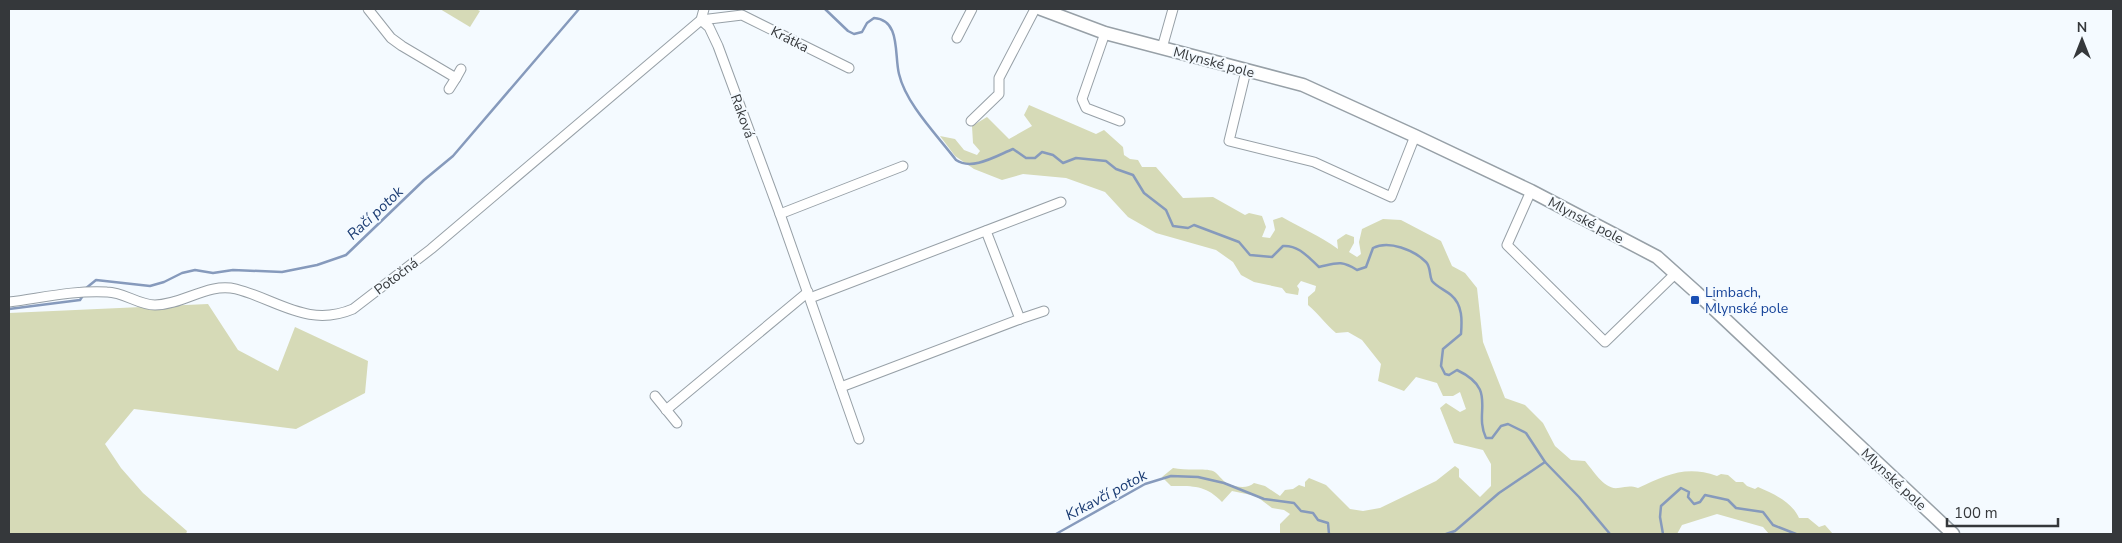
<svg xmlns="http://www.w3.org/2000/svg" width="2122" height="543" viewBox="0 0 2122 543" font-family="'Nunito Sans',sans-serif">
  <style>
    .green { fill: #d6dab7 }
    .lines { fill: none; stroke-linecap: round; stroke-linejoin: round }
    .stream { stroke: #869abc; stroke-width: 2.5 }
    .street-casing { stroke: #97a0a7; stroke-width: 11 }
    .secondary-casing { stroke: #97a0a7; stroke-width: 15 }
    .street { stroke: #fff; stroke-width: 9 }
    .secondary { stroke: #fff; stroke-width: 12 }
    .transit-dot { fill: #1a4fb4; stroke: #f4faff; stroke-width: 2 }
    .labels { text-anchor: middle; stroke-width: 4; stroke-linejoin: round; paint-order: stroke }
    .street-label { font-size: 14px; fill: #35383b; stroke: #f4faff }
    .transit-label { font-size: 14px; fill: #164399; stroke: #f4faff; text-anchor: start }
    .water-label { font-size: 15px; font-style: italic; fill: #1b3c73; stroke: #f4faff }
  </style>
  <rect width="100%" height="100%" fill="#f4faff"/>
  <g class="green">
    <path d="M440 9H476L480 11 470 27Z"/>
    <path d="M1029 105 1096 134 1104 130 1123 147 1124 155 1130 159 1138 160 1142 167H1156L1183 198 1213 197 1245 215 1249 213 1262 216 1266 227 1262 237 1270 238 1275 230 1273 220 1282 217C1301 228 1320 236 1338 249L1337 240 1346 234 1354 237V243L1349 252 1357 257 1361 254 1359 242 1362 229 1383 219 1401 220 1441 241 1452 266 1465 273 1477 288 1483 342 1505 398 1525 405 1543 423 1555 446 1571 460 1585 461C1593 470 1604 490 1618 488 1627 487 1629 485 1638 488 1666 475 1686 465 1717 476L1721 474 1728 475 1736 482H1743L1747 486 1755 489 1758 487C1774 494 1792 502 1799 518H1808L1819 527 1825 525 1833 534H1769L1763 527 1717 514 1682 525 1677 534H1280V524L1290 514 1284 510 1272 508 1256 496 1232 491 1222 502C1206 485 1193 486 1171 486L1162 477 1173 468C1185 471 1205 468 1213 471 1218 473 1222 481 1228 484 1236 487 1248 489 1254 483L1265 486 1280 496 1285 490 1293 489 1299 485 1305 487V482L1309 478 1326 485 1350 509 1363 511 1380 508 1436 481 1455 466 1459 469V477L1480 497 1491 486V464L1483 450 1454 443 1440 408 1446 403 1460 412 1466 409 1460 392 1453 396H1443L1437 383 1416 377 1404 391 1378 381 1381 364 1362 340 1348 332 1336 333C1325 324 1319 314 1308 305V297L1315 291 1316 286 1301 281 1297 286 1299 289 1298 295 1286 293 1282 288 1254 282 1241 275 1233 262 1216 250 1156 233 1128 217 1105 192 1066 178 1023 174 1002 180 974 169 955 156 940 136 955 139 964 150 977 155 980 151 973 143 972 126 987 117 1009 139 1032 126 1024 115Z"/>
    <path d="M208 304 238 350 278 371 295 327 368 361 365 393 296 429 134 409 105 444 121 468 143 493 187 531 186 534H9V313Z"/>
  </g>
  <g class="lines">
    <g class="stream">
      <path d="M825 9 848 31 854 34 862 32 867 23 874 18C901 20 894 54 899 74 906 104 937 135 956 160 972 171 996 156 1013 149L1026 158H1035L1042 152 1053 155 1063 163 1076 158 1106 161 1116 169 1133 175 1144 193 1166 210 1173 226 1188 228 1194 225 1239 242 1250 255 1272 257 1283 246C1299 245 1308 257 1319 267 1337 263 1341 260 1357 270L1366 267 1373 248C1389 240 1414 250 1426 262 1431 267 1429 275 1432 281 1437 287 1445 290 1451 295 1463 305 1462 321 1461 334L1443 349 1441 366 1445 374 1449 375 1457 370C1499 390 1473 411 1486 438H1492L1501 426 1508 424 1526 433 1545 462 1579 497 1610 534"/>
      <path d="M85 289 96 280 150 286 164 282 182 273 195 270 213 273 233 270 282 272 317 265 346 255 424 180 453 156 579 9"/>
      <path d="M9 309 80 300 82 297"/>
      <path d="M1056 534 1145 484 1171 476 1198 477 1224 483 1264 499 1294 503 1301 511 1313 513 1318 520 1328 523 1329 534"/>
      <path d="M1446 534 1455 531 1499 493 1545 462"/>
      <path d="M1663 534 1660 517 1661 506 1681 488 1689 492 1688 497 1694 504 1700 502 1705 495 1728 500 1736 508 1763 512 1773 525 1796 534"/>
    </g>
    <g class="street-casing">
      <g id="street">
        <path d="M368 9 391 38 402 46 456 78 449 89"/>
        <path d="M701 20 709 27 718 46 780 214 859 439"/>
        <path d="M701 20 742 15 849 68"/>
        <path d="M1105 33 1082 99 1086 108 1120 121"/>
        <path d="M957 38 972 9"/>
        <path d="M1162 48 1173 9"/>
        <path d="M1246 71 1229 141 1314 162 1391 197 1415 136"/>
        <path d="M456 78 461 69"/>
        <path d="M971 121 999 94V78L1035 9"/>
        <path d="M1531 191 1507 245 1605 342 1676 273"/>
        <path d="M780 214 903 166"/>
        <path d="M986 231 1020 319"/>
        <path d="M810 298 1061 202"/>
        <path d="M9 302C41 298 75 290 107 292 124 292 138 305 155 305 183 305 208 282 236 289 278 300 308 328 353 309L431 249 701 20 704 9"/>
        <path d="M841 387 1020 319 1044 311"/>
        <path d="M655 396 677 423"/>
        <path d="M666 410 808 292"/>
      </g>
    </g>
    <g class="secondary-casing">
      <path id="secondary" d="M1041 9 1105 33 1303 85 1415 136 1531 191 1657 257 1696 292 1953 534"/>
    </g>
    <use href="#street" class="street"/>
    <use href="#secondary" class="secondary"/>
  </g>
  <rect class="transit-dot" x="1690" y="295" width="10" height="10" rx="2.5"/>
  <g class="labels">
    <g class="street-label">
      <text transform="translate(790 39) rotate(27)" y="5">Krátka</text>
      <text transform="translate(1214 62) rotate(15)" y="5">Mlynské pole</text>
      <text transform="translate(743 116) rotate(70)" y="5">Raková</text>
      <text transform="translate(1586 220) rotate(28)" y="5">Mlynské pole</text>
      <text transform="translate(396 276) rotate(-37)" y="5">Potočná</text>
      <text transform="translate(1894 479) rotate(43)" y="5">Mlynské pole</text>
    </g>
    <g class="transit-label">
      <text x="1705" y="297">Limbach,<tspan x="1705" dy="16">Mlynské pole</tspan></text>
    </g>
    <g class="water-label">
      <text transform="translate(375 213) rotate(-43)" y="5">Račí potok</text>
      <text transform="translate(1106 495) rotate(-28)" y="5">Krkavčí potok</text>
    </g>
  </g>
  <rect width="2122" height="543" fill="none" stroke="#35383b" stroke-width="20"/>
  <g transform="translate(2082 40)" stroke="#f4faff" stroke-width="4" paint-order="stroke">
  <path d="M0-4L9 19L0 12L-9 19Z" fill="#35383b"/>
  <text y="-8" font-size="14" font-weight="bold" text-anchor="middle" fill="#35383b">N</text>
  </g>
  <path d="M1947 518v8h111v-8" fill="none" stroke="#35383b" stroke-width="2.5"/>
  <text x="1954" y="518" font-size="15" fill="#35383b" stroke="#f4faff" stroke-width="4" paint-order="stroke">100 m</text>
</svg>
